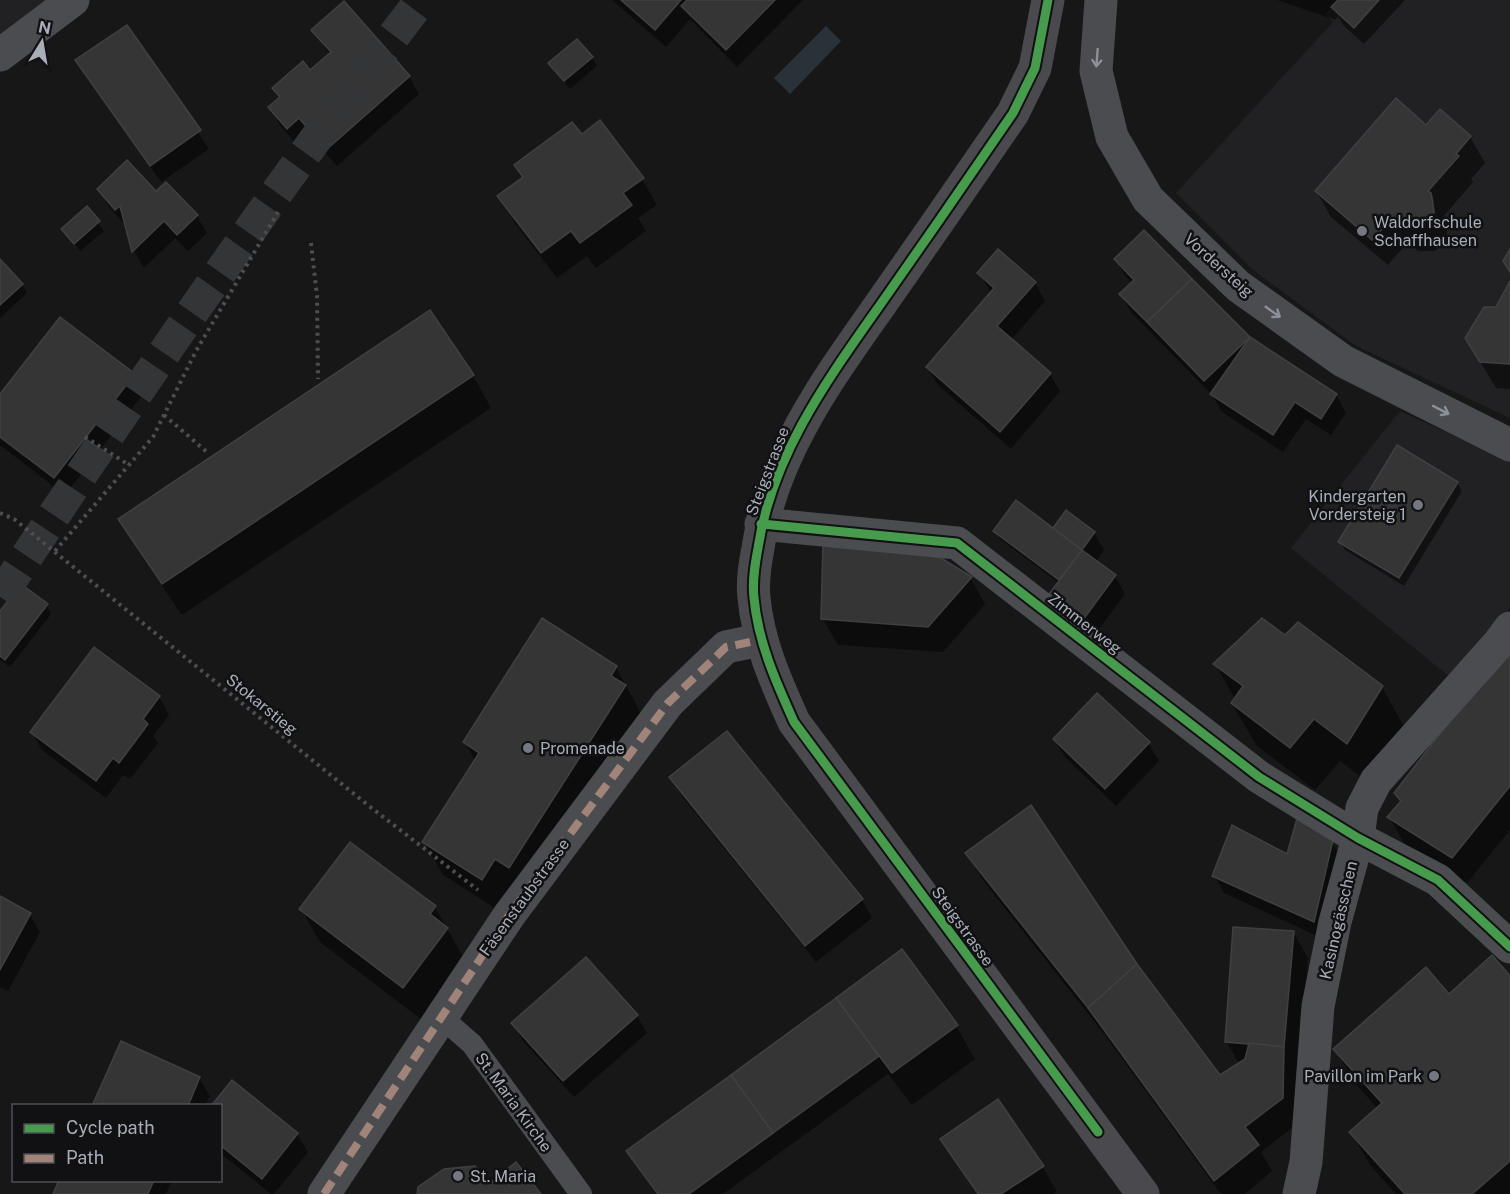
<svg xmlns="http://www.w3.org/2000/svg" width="1510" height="1194" viewBox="0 0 1510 1194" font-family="'Public Sans',sans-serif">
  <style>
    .built { fill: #212123 }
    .water { fill: #2a3239 }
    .shadow { fill: #0007; fill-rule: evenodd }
    .building { fill: #353536; stroke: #3f4043; stroke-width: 1.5 }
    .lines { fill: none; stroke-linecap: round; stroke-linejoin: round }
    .highway-tunnel { stroke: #343537; stroke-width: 33; stroke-dasharray: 33 16; stroke-linecap: butt }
    .path { stroke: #4d4e52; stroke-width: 4; stroke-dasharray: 3 4.5; stroke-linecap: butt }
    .lane { stroke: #4b4c50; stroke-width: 22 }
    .street { stroke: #4b4c50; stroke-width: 33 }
    .secondary { stroke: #4a4a4e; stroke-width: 33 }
    .quiet { stroke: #a18479; stroke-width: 8; stroke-dasharray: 15 8; stroke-linecap: butt }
    .cycleway-casing { stroke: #111113; stroke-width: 13 }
    .cycleway { stroke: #469c4c; stroke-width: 9 }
    .oneway { stroke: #8c9099 }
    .poi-dot { fill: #757880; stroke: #111113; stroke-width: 2 }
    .labels { text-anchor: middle; stroke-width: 5; stroke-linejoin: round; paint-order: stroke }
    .poi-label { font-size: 16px; fill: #a8adb8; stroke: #111113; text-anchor: start }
    .street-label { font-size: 16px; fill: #a8adb8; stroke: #111113 }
  </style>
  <rect width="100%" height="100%" fill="#171717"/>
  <g class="built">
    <path d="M0 0H73L0 55Z"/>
    <path d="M1337 0H1510V418L1356 346 1253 270 1176 193 1333 22 1325 14Z"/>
    <path d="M1400 411 1510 461V608L1488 637 1450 677 1291 548Z"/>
  </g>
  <path class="water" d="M826 26 841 41 790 94 774 78Z"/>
  <g class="shadow">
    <path d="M612 0H685L686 3 689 0H803L737 67 690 19 666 47Z"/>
    <path d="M1277 0H1405L1364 44 1343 25 1338 16 1336 20Z"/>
    <path d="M344 4 409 77 419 94 337 166 310 135 298 146 280 125 270 108 280 99 274 88 310 72 330 55 313 30Z"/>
    <path d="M127 27 209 149 161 182 87 78 77 61Z"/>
    <path d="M592 58 597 66 570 89 550 63Z"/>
    <path d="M1441 111 1470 137 1485 163 1471 179 1473 182 1443 217 1448 239 1435 251H1418L1408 242 1388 265 1331 217 1316 191 1427 127ZM1430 193 1433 196 1436 220H1433Z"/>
    <path d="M516 166 642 179 657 205 638 218 646 231 596 268 587 256 557 278 514 222 499 196 523 178Z"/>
    <path d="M99 189 156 193 197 216 207 233 188 251 175 238 144 268 134 251 127 225 126 226 109 207Z"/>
    <path d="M87 209 104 231 80 251 63 229Z"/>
    <path d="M1144 232 1249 338 1336 395 1346 413 1331 435 1306 419 1283 452 1222 412 1212 395 1131 312 1121 295 1133 284 1126 277 1116 260Z"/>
    <path d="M0 261 22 285 27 293 0 318Z"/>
    <path d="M979 274 1035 283 1045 301 1011 340 1050 374 1060 391 1011 449 938 385 927 367 992 294Z"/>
    <path d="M1510 284V389L1496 388 1466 338 1497 308Z"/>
    <path d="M133 375 144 393 65 495 0 445V397Z"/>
    <path d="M473 375 491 408 182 615 139 552 120 520Z"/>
    <path d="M1457 483 1462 491 1404 586 1345 550 1340 542Z"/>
    <path d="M1055 528 1094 533 1104 550 1096 562 1115 576 1125 594 1090 641 1059 583 1000 539 995 531 1058 534Z"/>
    <path d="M971 579 985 604 943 652 838 645 823 619Z"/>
    <path d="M46 605 51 614 10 667 0 660V614Z"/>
    <path d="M1285 638 1382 687 1406 730 1372 785 1340 761 1315 790 1257 746 1232 704 1235 699 1215 664Z"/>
    <path d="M1510 647V830L1467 883 1404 843 1389 817 1402 803 1396 793Z"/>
    <path d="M616 667 644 719 501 912 443 875 424 842 475 761 465 742Z"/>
    <path d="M159 697 169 715 153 736 158 743 130 779 123 775 106 798 42 750 32 732Z"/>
    <path d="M727 733 862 900 872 918 816 962 681 795 671 778Z"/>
    <path d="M1054 739 1148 743 1159 761 1116 806 1065 757Z"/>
    <path d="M1331 841 1342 859 1324 939 1224 893 1214 875 1288 856Z"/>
    <path d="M967 853 1136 965 1219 1077 1240 1065 1226 1041 1293 932 1308 958 1298 1073 1297 1124 1261 1152 1272 1171 1245 1194H1221L1104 1034 982 879Z"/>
    <path d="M0 898 30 915 40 932 8 991 0 987Z"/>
    <path d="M435 907 466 962 422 1020 320 942 301 909Z"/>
    <path d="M902 951 956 1026 975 1059 912 1105 888 1074 723 1194H657L628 1152Z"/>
    <path d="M1510 978V1194H1396L1370 1165 1351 1132 1378 1109 1354 1082 1335 1049 1449 996Z"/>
    <path d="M637 1016 647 1033 574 1097 523 1041 513 1023Z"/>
    <path d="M199 1078 210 1096 205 1106H94Z"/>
    <path d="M233 1082 297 1134 308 1152 274 1194H271L220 1153V1106Z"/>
    <path d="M942 1139 1042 1166 1057 1192 1054 1194H976Z"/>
    <path d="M60 1180H172L166 1194H54Z"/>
  </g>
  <g class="building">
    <path d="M621 0H681L655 30Z"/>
    <path d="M687 0H775L726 50 681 6Z"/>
    <path d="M1338 0H1379L1354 28 1331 7Z"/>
    <path d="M344 1 410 76 326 150 299 118 287 129 268 107 280 97 272 88 303 61 310 70 331 52 311 30Z"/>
    <path d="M127 25 201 130 150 166 75 60Z"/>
    <path d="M577 39 593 57 564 81 548 63Z"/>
    <path d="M1396 98 1426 125 1440 109 1471 136 1456 154 1459 156 1428 191 1431 193 1434 212 1420 226 1402 225 1393 217 1372 240 1315 191Z"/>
    <path d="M600 120 644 178 623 193 632 205 580 243 571 231 541 253 497 196 523 177 514 165 572 122 582 134Z"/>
    <path d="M127 160 156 191 166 182 198 215 177 235 164 221 132 252 120 206 115 210 97 189Z"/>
    <path d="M87 206 100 221 74 244 61 229Z"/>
    <path d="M1144 230 1192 279 1147 322 1119 294 1134 280 1114 259Z"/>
    <path d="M998 249 1036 282 997 326 1051 373 1000 432 926 367 994 288 977 273Z"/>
    <path d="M1510 249V272L1503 261Z"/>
    <path d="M0 259 23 284 0 305Z"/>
    <path d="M1192 279 1250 337 1204 381 1147 322Z"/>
    <path d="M1510 281V364L1480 362 1465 338 1484 307H1496Z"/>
    <path d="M430 310 474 375 162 584 118 519Z"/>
    <path d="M60 317 135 374 54 478 0 437V394Z"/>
    <path d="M1250 337 1337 394 1321 419 1295 402 1273 435 1210 394Z"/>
    <path d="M1397 445 1458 482 1399 578 1338 542Z"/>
    <path d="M1016 500 1082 550 1059 580 993 531Z"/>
    <path d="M1066 510 1095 532 1082 550 1053 528Z"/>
    <path d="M823 542 923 547 972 577 928 627 821 619Z"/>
    <path d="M1082 550 1116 575 1080 624 1046 598Z"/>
    <path d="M21 584 48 604 5 660 0 656V611Z"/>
    <path d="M542 618 617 666 611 676 626 685 509 868 495 859 482 880 422 842 479 753 463 742Z"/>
    <path d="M1262 618 1285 635 1298 622 1383 686 1347 744 1314 719 1290 748 1231 703 1243 686 1213 664Z"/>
    <path d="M94 647 160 696 143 719 148 724 119 763 113 758 96 781 30 732Z"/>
    <path d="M1505 650 1510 654V786L1452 858 1387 817 1401 801 1394 793Z"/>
    <path d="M1097 693 1150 742 1105 789 1053 739Z"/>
    <path d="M727 731 863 899 805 946 669 777Z"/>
    <path d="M1031 805 1137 964 1088 1008 965 853Z"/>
    <path d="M1298 815 1333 840 1314 922 1212 876 1232 825 1287 854Z"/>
    <path d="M350 842 436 906 430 914 448 928 403 988 299 909Z"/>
    <path d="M0 896 31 913 0 970Z"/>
    <path d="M1233 927 1294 931 1284 1047 1225 1042Z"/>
    <path d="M902 949 958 1025 892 1073 836 998Z"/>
    <path d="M1492 955 1510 976V1161L1472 1194H1405L1349 1132 1382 1103 1333 1049 1426 967 1449 994Z"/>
    <path d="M586 957 638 1015 563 1081 511 1023Z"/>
    <path d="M1137 964 1220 1075 1245 1059 1249 1043 1284 1047 1283 1098 1245 1127 1259 1145 1214 1181 1088 1008Z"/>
    <path d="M836 998 879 1056 773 1133 731 1075Z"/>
    <path d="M121 1041 200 1077 188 1106H92Z"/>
    <path d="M731 1075 773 1133 689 1194H658L626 1151Z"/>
    <path d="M232 1080 298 1133 262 1179 220 1145V1106H211Z"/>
    <path d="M998 1099 1044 1166 1001 1194H978L940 1139Z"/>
    <path d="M516 1162 541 1194H417L418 1187 444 1169 475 1166 489 1184Z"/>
    <path d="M59 1180H154L148 1194H53Z"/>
  </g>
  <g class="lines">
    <path class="highway-tunnel" d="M0 597C97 449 197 303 301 159 340 105 381 53 421 0"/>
    <g class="path">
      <path d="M311 243 317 296 318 379"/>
      <path d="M164 415 208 453"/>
      <path d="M85 437 129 465"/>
      <path d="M0 513 14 519 369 806 478 890"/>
      <path d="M55 551 153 437 196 351 278 212"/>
    </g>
    <path class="lane" d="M441 1017 472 1044 581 1194"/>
    <g class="street">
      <path d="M1101 0 1096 71 1112 137 1148 199 1238 286 1343 361 1510 445"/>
      <path d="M0 55 73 0"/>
      <path d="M761 524 957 543 1259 777 1358 838 1438 880 1510 947"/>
      <path d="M324 1194 510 914 668 703 726 647 760 640"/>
      <path d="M1299 1194 1306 1162 1318 1006 1335 922 1358 838 1362 808 1376 781 1499 643 1510 628"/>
    </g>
    <path class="secondary" d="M1048 0 1035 68 1013 113C974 170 934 228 894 285 838 366 773 447 758 548 755 564 752 581 754 598 758 642 776 682 794 722L1143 1194"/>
    <path class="quiet" d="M324 1194 510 914 668 703 726 647 760 640"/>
    <g class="cycleway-casing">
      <g id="cycleway">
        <path d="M1048 0 1035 68 1013 113C974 170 934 228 894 285 838 366 773 447 758 548 755 564 752 581 754 598 758 642 776 682 794 722L1098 1132"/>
        <path d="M761 524 957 543 1259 777 1358 838 1438 880 1510 947"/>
      </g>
    </g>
    <use href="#cycleway" class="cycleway"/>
  </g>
  <defs><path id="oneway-shaft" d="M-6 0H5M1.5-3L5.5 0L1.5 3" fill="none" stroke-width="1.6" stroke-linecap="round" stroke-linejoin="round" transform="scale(1.5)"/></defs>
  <g class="oneway">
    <use href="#oneway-shaft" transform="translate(1097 58) rotate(94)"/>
    <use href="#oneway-shaft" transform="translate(1273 312) rotate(35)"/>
    <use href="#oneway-shaft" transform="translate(1441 410) rotate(27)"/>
  </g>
  <g class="poi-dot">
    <circle cx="1362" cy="231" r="6"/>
    <circle cx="1418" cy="505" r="6"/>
    <circle cx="528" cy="748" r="6"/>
    <circle cx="1434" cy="1076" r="6"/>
    <circle cx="458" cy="1176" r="6"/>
  </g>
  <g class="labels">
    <g class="poi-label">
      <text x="1374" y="228">Waldorfschule<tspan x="1374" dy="18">Schaffhausen</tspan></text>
      <text x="1406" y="502" text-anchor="end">Kindergarten<tspan x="1406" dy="18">Vordersteig 1</tspan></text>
      <text x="540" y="754">Promenade</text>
      <text x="1422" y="1082" text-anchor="end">Pavillon im Park</text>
      <text x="470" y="1182">St. Maria</text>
    </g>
    <g class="street-label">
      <text transform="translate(1219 265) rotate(42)" y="6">Vordersteig</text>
      <text transform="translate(767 471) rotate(-69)" y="6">Steigstrasse</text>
      <text transform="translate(1085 623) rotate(38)" y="6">Zimmerweg</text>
      <text transform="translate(262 704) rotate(39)" y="6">Stokarstieg</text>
      <text transform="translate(524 897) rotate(-54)" y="6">Fäsenstaubstrasse</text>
      <text transform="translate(1338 920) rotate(-77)" y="6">Kasinogässchen</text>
      <text transform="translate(963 926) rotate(54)" y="6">Steigstrasse</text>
      <text transform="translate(514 1102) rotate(54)" y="6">St. Maria Kirche</text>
    </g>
  </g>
  <rect x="12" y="1104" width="210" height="78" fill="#111113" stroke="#4d4f55" stroke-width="1.5"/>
  <rect x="24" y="1124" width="30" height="9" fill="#469c4c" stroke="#4d4f55" stroke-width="1.5"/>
  <text x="66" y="1134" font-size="18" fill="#a8adb8">Cycle path</text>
  <rect x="24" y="1154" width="30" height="9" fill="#a18479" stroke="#4d4f55" stroke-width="1.5"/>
  <text x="66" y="1164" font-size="18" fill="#a8adb8">Path</text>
  <g transform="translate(42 42) rotate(11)" stroke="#111113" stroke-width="4.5" paint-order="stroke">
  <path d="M0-4.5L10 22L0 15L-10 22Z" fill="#a8adb8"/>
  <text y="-9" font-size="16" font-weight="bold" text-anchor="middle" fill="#a8adb8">N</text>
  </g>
</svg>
